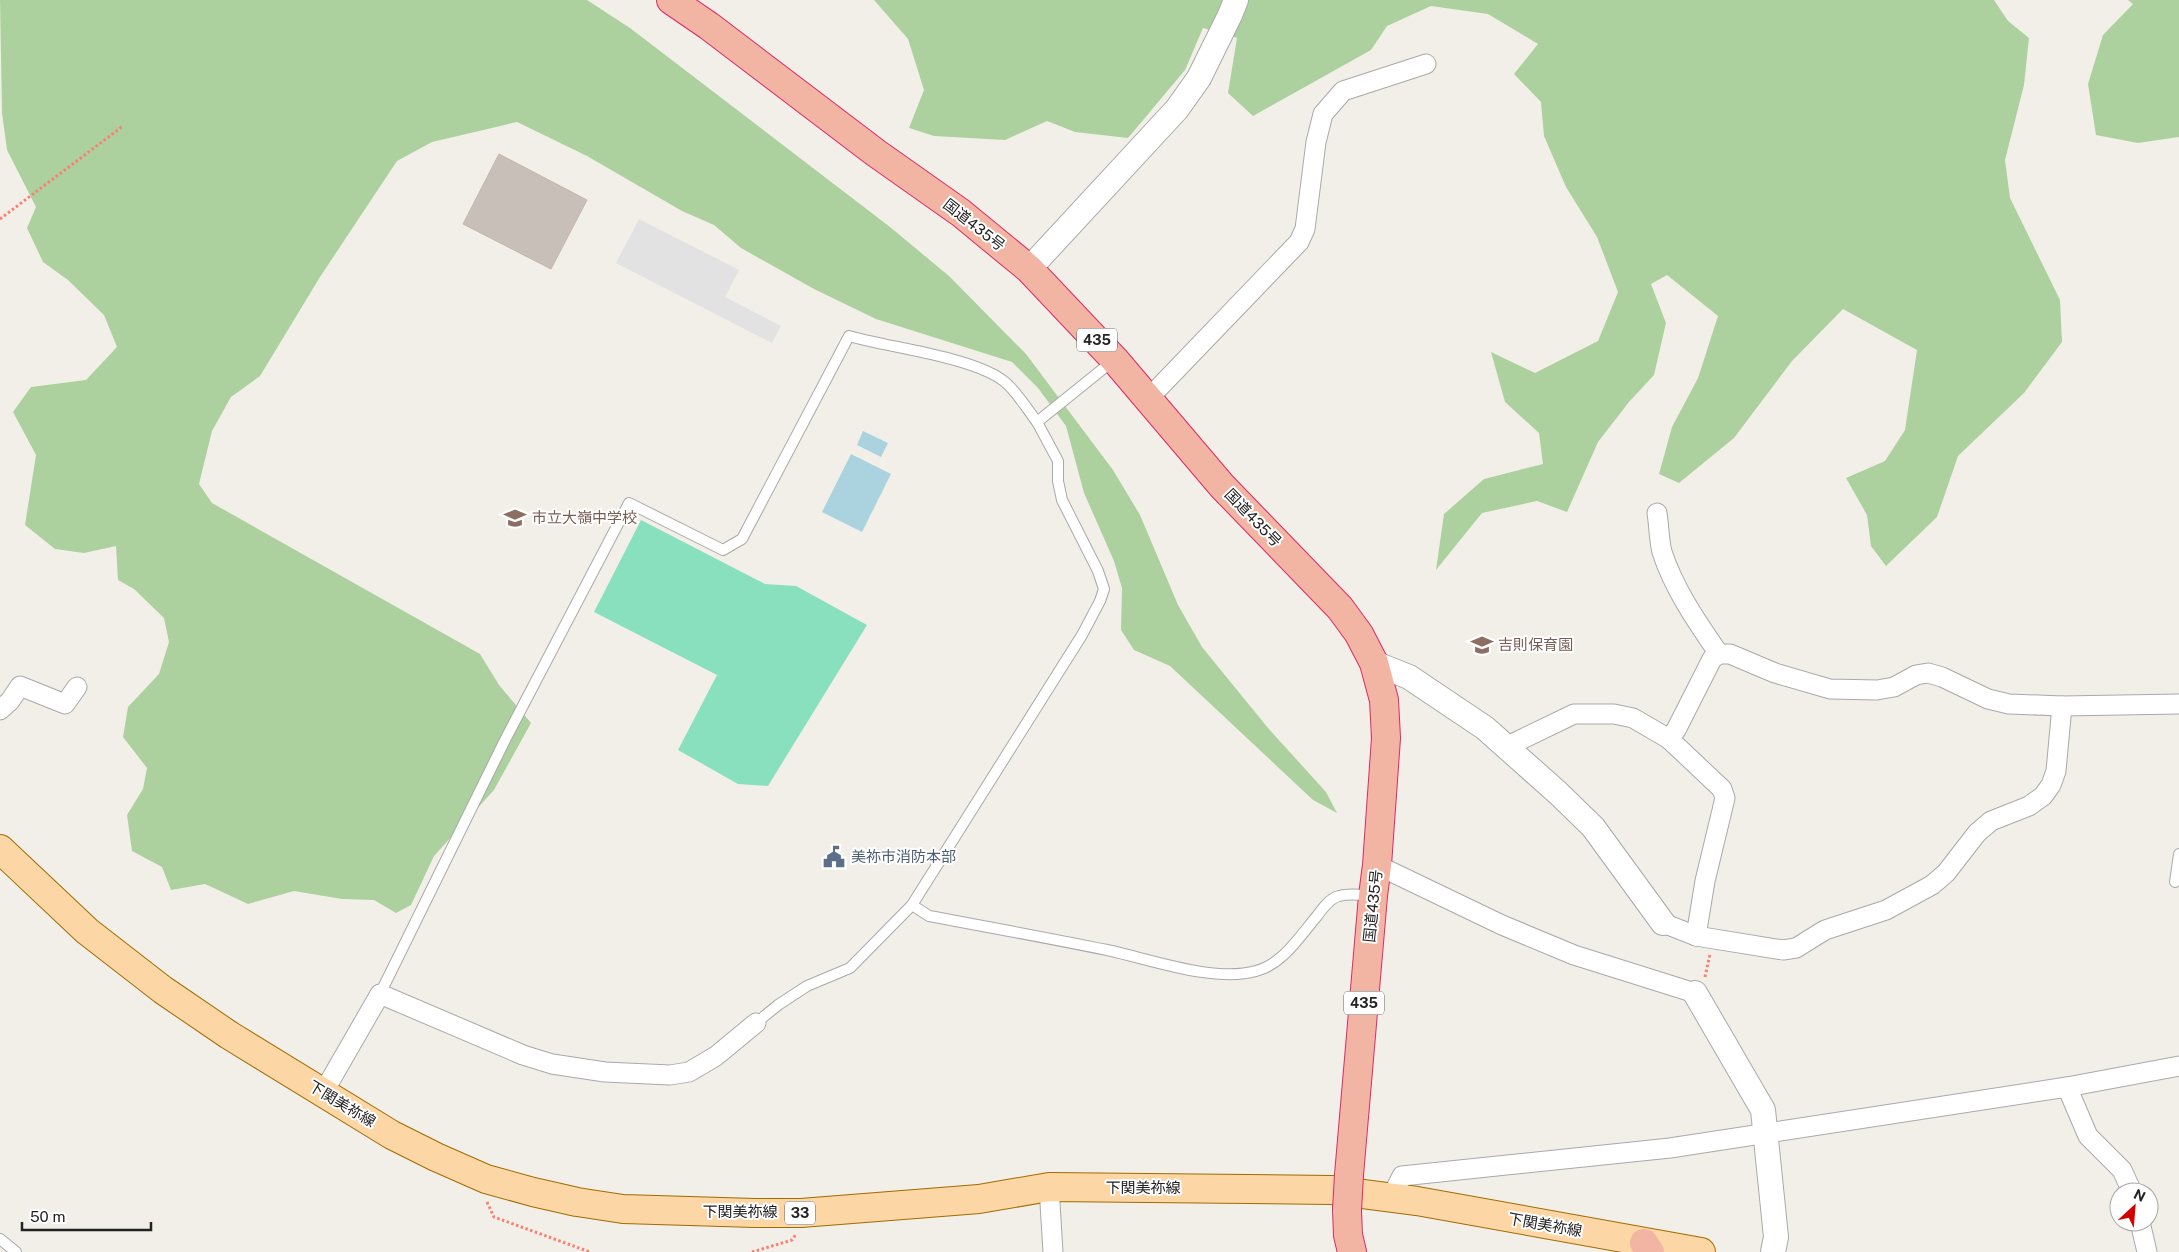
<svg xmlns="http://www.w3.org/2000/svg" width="2179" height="1252" viewBox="0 0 2179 1252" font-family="'Public Sans','Noto Sans JP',sans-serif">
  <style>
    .forest { fill: #add19e }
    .pitch { fill: #88e0be }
    .parking { fill: #e2e2e2 }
    .water { fill: #aad3df }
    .building { fill: #c7bfb8; stroke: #c4b6ab }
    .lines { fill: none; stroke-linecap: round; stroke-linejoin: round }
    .service-casing { stroke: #a9a9a9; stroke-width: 12 }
    .minor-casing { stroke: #a9a9a9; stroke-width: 21 }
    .tertiary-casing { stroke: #a9a9a9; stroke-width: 26 }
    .primary-casing { stroke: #a06b00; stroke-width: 30 }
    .trunk-casing { stroke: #dc2a67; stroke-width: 30 }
    .path { stroke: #fa8072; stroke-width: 3; stroke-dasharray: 2.5 2.5; stroke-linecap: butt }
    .service { stroke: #fff; stroke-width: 10 }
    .minor { stroke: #fff; stroke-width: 19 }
    .tertiary { stroke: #fff; stroke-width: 24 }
    .primary { stroke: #fcd6a4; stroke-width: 28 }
    .trunk { stroke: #f2b4a3; stroke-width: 28 }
    .trunk-bridge-casing { stroke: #dc2a67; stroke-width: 30; stroke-linecap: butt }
    .trunk-bridge { stroke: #f2b4a3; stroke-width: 28 }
    .labels { text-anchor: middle; stroke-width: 4; stroke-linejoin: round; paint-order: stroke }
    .shield { fill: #fff; stroke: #646464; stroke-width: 1 }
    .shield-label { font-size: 14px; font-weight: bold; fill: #222 }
    .street-label { font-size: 15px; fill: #222; stroke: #fff }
    .education-label { font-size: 15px; fill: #785e54; stroke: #fff; text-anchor: start }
    .service-label { font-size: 15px; fill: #4e5e75; stroke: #fff; text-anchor: start }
  </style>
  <rect width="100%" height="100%" fill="#f2efe9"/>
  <g class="forest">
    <path d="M0 0H587L630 28 890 227 949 276 1026 354 1113 470 1140 515 1178 605 1202 647 1268 728 1326 792 1337 813 1313 800 1170 666 1134 650 1121 630 1122 588 1114 561 1084 493 1066 426 1038 388 1012 362 876 319 814 289 741 248 714 225 682 211 587 156 517 122 432 142 397 161 320 277 260 376 231 397 212 431 199 484 212 503 480 654 499 685 531 723 494 790 434 856 411 905 396 913 374 900 342 899 294 891 248 904 205 884 171 890 162 867 132 851 127 815 143 789 147 768 123 737 128 707 159 674 169 642 164 618 134 589 118 580 116 546 84 553 55 549 25 525 36 455 13 412 31 387 86 380 117 347 104 315 68 280 43 262 27 228 36 207 7 150 2 113Z"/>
    <path d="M874 0H1994L2008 21 2029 38 2024 85 2005 160 2010 198 2060 300 2062 342 2024 393 1958 456 1937 517 1886 566 1871 546 1867 515 1846 478 1885 461 1905 430 1917 350 1843 309 1792 361 1734 438 1679 483 1659 474 1672 427 1698 378 1718 316 1667 275 1651 284 1666 323 1654 375 1629 402 1598 442 1567 512 1537 501 1482 513 1436 570 1444 514 1484 479 1543 464 1539 433 1505 402 1491 352 1535 373 1598 341 1618 292 1597 237 1566 187 1544 136 1541 102 1514 74 1538 44 1488 14 1431 6 1387 26 1371 50 1253 116 1228 93 1237 38 1203 28 1185 70 1128 138 1075 132 1047 121 1005 140 934 136 909 128 924 90 908 39Z"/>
    <path d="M2128 0H2179V137L2138 143 2096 135 2088 84 2103 35 2133 4Z"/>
  </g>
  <path class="pitch" d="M641 520 765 584 796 586 867 625 768 786 738 784 678 750 717 675 594 612Z"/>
  <path class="parking" d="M639 219 739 270 725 297 781 326 772 343 616 263Z"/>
  <g class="water">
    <path d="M863 431 888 443 881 457 857 445Z"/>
    <path d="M851 454 891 474 862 532 822 512Z"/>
  </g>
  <path class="building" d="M499 154 587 200 551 269 463 224Z"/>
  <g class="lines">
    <g class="service-casing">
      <g id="service">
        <path d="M2175 882 2179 854"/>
        <path d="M912 905 929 916C988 927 1048 938 1107 950 1150 959 1214 983 1256 971 1283 964 1300 936 1317 916 1322 909 1330 898 1339 896 1350 893 1361 895 1373 896"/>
        <path d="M380 994 505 740 629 503 723 550 742 539 849 336C890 348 975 357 1005 382 1017 392 1027 409 1037 422"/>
        <path d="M756 1023 778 1005 807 986 850 968 912 905 1082 635 1100 601 1104 589 1098 571 1062 500 1058 481V461L1037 422 1114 360"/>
        <path d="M0 1239 16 1252"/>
      </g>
    </g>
    <g class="minor-casing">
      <g id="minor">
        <path d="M1148 399 1299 242 1305 229 1316 142 1323 114 1343 91 1426 64"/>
        <path d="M1657 513C1659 525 1659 540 1662 552 1674 589 1697 622 1719 654"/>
        <path d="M0 710 10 701 20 686 65 704 77 687"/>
        <path d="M1669 739 1722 789 1725 798 1705 881 1696 936"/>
        <path d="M1509 749 1516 742 1574 714H1614L1633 718 1669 739 1676 730 1712 659 1719 654H1730L1775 673 1830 689 1877 690 1894 687 1916 675 1928 673 1942 677 1988 699 2009 704 2062 706 2179 704"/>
        <path d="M1377 865 1502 925 1574 955 1695 993"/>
        <path d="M1663 923 1696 936 1783 950 1796 948 1825 930 1886 910 1932 885 1946 873 1977 833 1991 821 2029 806 2043 796 2051 785 2056 771 2062 706"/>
        <path d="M2067 1087 2088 1136 2122 1170 2132 1192"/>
        <path d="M323 1093 380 994 523 1055 552 1064 605 1072 670 1075 689 1072 716 1056 756 1023"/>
        <path d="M1049 1187 1053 1252"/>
        <path d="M1391 1198 1402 1176 1670 1148 2067 1087 2179 1066"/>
        <path d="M2140 1222 2147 1252"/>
      </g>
    </g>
    <g class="tertiary-casing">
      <g id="tertiary">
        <path d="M1029 269 1177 109 1199 78 1230 15 1236 0"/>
        <path d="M1374 663 1409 677 1485 728 1558 793 1593 827 1663 923"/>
        <path d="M1695 993 1763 1110 1776 1237 1773 1252"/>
      </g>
    </g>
    <g class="primary-casing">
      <path id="primary" d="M0 849 87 931 163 990 229 1035 392 1135 436 1157 486 1179 533 1192 577 1202 623 1209 755 1213H801L979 1199 1049 1187 1332 1190 1417 1201 1701 1252"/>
    </g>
    <g class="trunk-casing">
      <g id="trunk">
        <path d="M671 0 709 26 876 153 961 213 1029 269 1115 360 1222 486 1340 608 1359 634 1374 663 1384 700 1386 738 1377 865 1373 896 1349 1175"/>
        <path d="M1347 1210 1348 1235 1352 1252"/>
        <path d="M1644 1243 1650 1252"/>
      </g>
    </g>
    <g class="path">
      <path d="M0 219 123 126"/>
      <path d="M1705 977 1710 954"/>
      <path d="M487 1202 494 1217 590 1252"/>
      <path d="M752 1252 792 1240 796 1234"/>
    </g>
    <use href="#service" class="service"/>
    <use href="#minor" class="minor"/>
    <use href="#tertiary" class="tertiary"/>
    <use href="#primary" class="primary"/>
    <use href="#trunk" class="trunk"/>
    <g class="trunk-bridge-casing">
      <path id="trunk-bridge" d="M1347 1210 1349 1175"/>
    </g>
    <use href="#trunk-bridge" class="trunk-bridge"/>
  </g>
  <defs>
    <g id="school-bare" transform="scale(1.725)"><path d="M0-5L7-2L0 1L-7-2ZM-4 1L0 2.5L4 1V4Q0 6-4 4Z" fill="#8d6e63" stroke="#fff" stroke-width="2.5" paint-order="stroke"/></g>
    <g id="civic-bare" transform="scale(1.725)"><path d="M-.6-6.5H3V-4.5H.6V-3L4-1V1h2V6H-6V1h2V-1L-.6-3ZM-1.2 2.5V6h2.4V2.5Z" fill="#5c6f8a" stroke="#fff" stroke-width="2.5" paint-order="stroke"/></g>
  </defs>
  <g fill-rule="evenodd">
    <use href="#school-bare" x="515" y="518"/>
    <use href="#school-bare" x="1482" y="645"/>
    <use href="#civic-bare" x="834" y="857"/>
  </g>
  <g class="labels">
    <g class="shield">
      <rect x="1077" y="328.5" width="40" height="23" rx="4"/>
      <rect x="1344" y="991.5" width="40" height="23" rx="4"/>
      <rect x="785" y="1201.5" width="30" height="23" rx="4"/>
    </g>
    <g class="shield-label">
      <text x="1097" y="345">435</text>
      <text x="1364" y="1008">435</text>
      <text x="800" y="1218">33</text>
    </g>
    <g class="street-label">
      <text transform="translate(974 225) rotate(38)" y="5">国道435号</text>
      <text transform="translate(1253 518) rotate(46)" y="5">国道435号</text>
      <text transform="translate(1373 906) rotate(-84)" y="5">国道435号</text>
      <text transform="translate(342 1104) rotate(31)" y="5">下関美祢線</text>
      <text x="1143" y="1193">下関美祢線</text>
      <text x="740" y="1217">下関美祢線</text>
      <text transform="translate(1545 1225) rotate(10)" y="5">下関美祢線</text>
    </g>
    <g class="education-label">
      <text x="532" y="523">市立大嶺中学校</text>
      <text x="1498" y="650">吉則保育園</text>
    </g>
    <g class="service-label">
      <text x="851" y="862">美祢市消防本部</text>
    </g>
  </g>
  <g transform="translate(2134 1207) rotate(26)"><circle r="24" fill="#ffffff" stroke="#a7a7a7"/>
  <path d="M0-4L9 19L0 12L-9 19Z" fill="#d40000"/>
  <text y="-8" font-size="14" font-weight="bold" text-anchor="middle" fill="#222222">N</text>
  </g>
  <path d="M22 1222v8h129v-8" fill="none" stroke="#222222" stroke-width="2.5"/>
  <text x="30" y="1222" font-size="15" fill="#222222" stroke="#ffffff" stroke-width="4" paint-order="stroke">50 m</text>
</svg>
